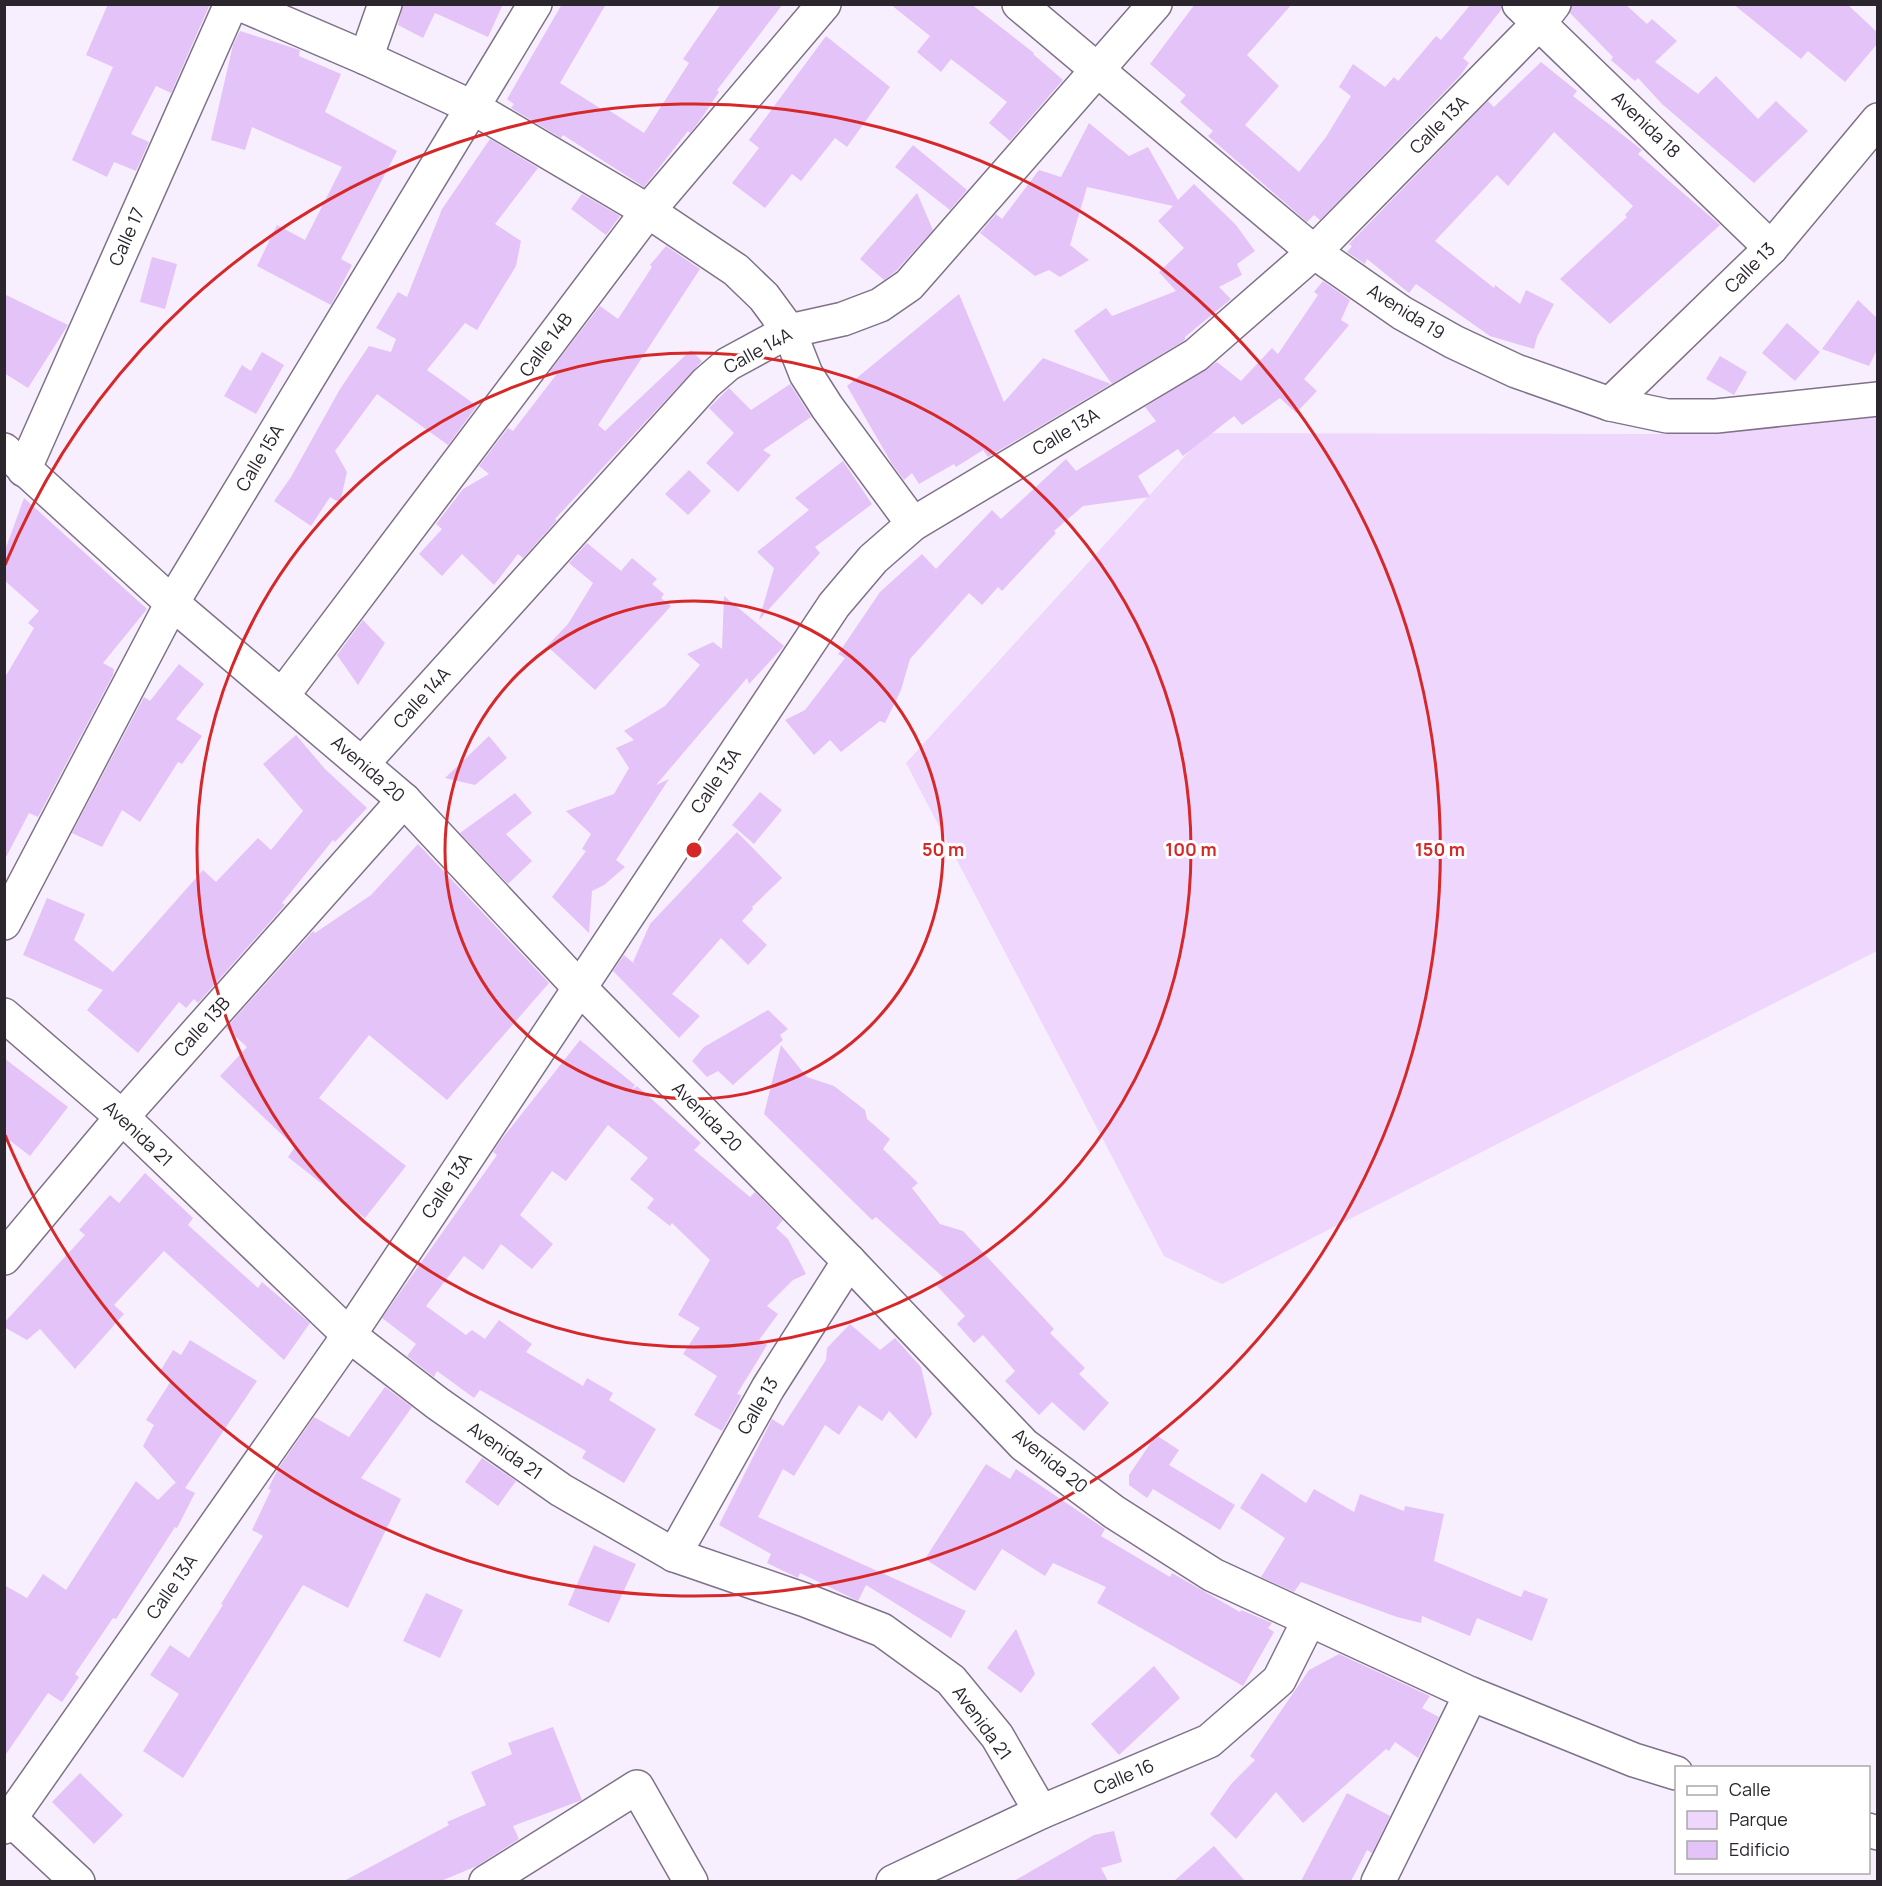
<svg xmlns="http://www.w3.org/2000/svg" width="1882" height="1886" viewBox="0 0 1882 1886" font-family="Manrope,sans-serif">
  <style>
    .green { fill: #eed6fd }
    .building { fill: #e4c3f8 }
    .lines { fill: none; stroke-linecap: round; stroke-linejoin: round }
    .minor-casing { stroke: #7f7288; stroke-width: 36 }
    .minor { stroke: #fff; stroke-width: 33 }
    .ring { fill: none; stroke: #d62828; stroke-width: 3 }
    .labels { text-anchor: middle; stroke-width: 6; stroke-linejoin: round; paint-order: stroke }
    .street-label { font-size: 18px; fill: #2b252e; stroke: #fff }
    .centre { fill: #d62828; stroke: #fff; stroke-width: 3 }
    .ring-label { font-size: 18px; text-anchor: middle; font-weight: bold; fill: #d62828; stroke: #fff; stroke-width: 6; stroke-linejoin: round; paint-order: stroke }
  </style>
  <rect width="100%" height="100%" fill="#f8effe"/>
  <path class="green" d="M1866 406 1877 409V951L1222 1284 1164 1256 906 763 1206 433 1684 434Z"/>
  <g class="building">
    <path d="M108 4H210L171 93 156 86 131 134 149 142 136 171 114 162 107 177 72 160 113 67 86 55Z"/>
    <path d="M403 4H503L488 37 435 13 423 38 398 25Z"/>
    <path d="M562 4H606L560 83 603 110 604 107 644 133 689 63 683 59 721 4H783L717 90 719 92 701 119 690 133 688 131 644 187 563 135 561 138 511 108 514 104 507 99Z"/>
    <path d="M890 4H971L1034 53 1033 54 1063 80 1010 141 989 123 1007 102 951 59 941 72 917 52 930 36Z"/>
    <path d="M1195 4H1292L1247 55 1279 86 1245 125 1299 172 1326 137 1351 96 1339 87 1353 64 1385 87 1394 77 1398 81 1436 36 1441 40 1471 4H1501V10L1463 58 1469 63 1460 76 1320 220 1314 215 1307 222 1208 136 1213 131 1180 102 1186 95 1150 64Z"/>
    <path d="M1572 4H1625L1647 24 1652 19 1677 41 1655 62 1698 94 1716 76 1758 119 1776 101 1808 131 1754 183 1662 104 1638 78 1635 81 1611 60 1613 57 1570 13Z"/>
    <path d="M1733 4H1847L1878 33V43L1845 82 1808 51 1801 59Z"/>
    <path d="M240 31 300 50 299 56 341 74 325 112 397 151 341 259 352 265 331 305 257 266 277 225 305 240 342 167 252 127 245 150 211 140 233 45Z"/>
    <path d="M826 36 890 87 847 147 835 138 801 181 792 174 765 208 732 183 759 148 749 140Z"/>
    <path d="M1541 62 1577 91 1573 96 1642 150 1638 154 1720 225 1610 324 1560 279 1627 217 1625 215 1633 206 1554 132 1508 186 1497 175 1435 241 1494 288 1495 285 1520 304 1526 290 1554 304 1537 337 1534 349 1490 336 1416 284 1409 293 1367 259 1365 264 1347 252 1352 246 1349 244 1488 101 1494 107Z"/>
    <path d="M1089 123 1129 156 1148 147 1178 200 1194 184 1236 225 1255 251 1237 264 1242 275 1219 287 1231 299 1185 337V340L1112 384 1074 331 1106 308 1112 316 1176 291 1159 272 1184 248 1158 221 1173 206 1087 187 1070 245 1089 260 1060 277 1049 270 1035 276 980 233 996 214 1002 219 1039 170 1061 177Z"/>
    <path d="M490 139 538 168 495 224 521 241 516 266 477 330 465 323 427 370 477 406 448 445 377 394 335 451 347 472 340 503 330 497 311 526 274 501 291 477 340 389 369 346 391 352 396 339 376 328 398 292 407 297 442 209Z"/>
    <path d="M913 145 967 190 950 210 895 167Z"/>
    <path d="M917 193 933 230 896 271 884 280 860 259Z"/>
    <path d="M582 194 620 216 606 235 571 209Z"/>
    <path d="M666 246 700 269 598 425 605 431 691 350 702 361 555 519 557 520 523 558 518 554 494 585 462 554 442 576 419 554 442 529 436 524 463 489 489 474 479 466 508 428 513 431 556 375 550 371 600 306 618 319 652 267 650 265Z"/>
    <path d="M152 257 177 264 165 309 140 302Z"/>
    <path d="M1323 281 1350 300 1341 320 1349 325 1304 379 1317 391 1296 413 1280 398 1242 425 1234 416 1183 456 1178 449 1138 476 1150 497 1083 506 1054 531 1056 533 1002 591 998 587 982 605 969 593 910 659 901 690 885 723 880 721 841 752 830 740 814 755 785 720 805 710 845 658 838 654 880 592 922 554 936 569 992 510 1001 519 1066 459 1076 471 1156 421 1145 407 1217 362 1241 381 1272 348 1278 354 1318 295 1314 292Z"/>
    <path d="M4 294 68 325 28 388 4 373Z"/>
    <path d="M959 294 1004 402 1043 358 1111 384 988 457 983 450 956 467 954 464 919 484 912 473 904 480 892 464 847 386Z"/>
    <path d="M1858 300 1878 319V348L1869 366 1822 349Z"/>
    <path d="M1787 323 1820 352 1795 381 1762 353Z"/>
    <path d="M262 352 284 365 256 414 224 396 242 365 251 371Z"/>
    <path d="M1720 356 1747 372 1734 395 1706 379Z"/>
    <path d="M790 384 811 417 763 450 771 455 738 492 706 463 734 433 709 408 729 388 751 410Z"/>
    <path d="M843 461 872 504 815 547 820 553 759 620 774 568 757 552 809 510 795 498Z"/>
    <path d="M689 470 711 491 688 515 665 494Z"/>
    <path d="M24 498 147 609 103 663 114 669 113 675 38 817 29 813 4 861V679L34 628 28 623 39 611 4 580V553Z"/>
    <path d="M587 543 621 571 632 558 657 579 652 584 664 594 661 598 671 606 595 690 547 646 568 624 593 583 569 563Z"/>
    <path d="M724 596 784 646 749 684 747 678 656 785 669 779 616 860 625 867 604 885 592 891 589 933 552 897 586 851 582 849 591 834 566 811 614 794 629 768 616 748 634 740 624 731 665 706 700 665 687 654 713 642 722 649Z"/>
    <path d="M363 620 385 643 358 685 337 655Z"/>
    <path d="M179 664 204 684 176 719 202 736 182 764 178 762 140 822 122 810 102 847 72 833 144 697 150 701Z"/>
    <path d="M296 735 325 769 367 808 335 842 333 840 282 903 285 905 198 1003 194 999 186 1008 179 1002 138 1053 87 1010 103 990 23 955 47 898 85 914 74 940 113 972 203 870 216 882 258 838 271 850 303 811 263 764Z"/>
    <path d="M489 736 507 758 475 785 445 778Z"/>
    <path d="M760 792 782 810 754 844 732 825Z"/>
    <path d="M515 793 532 813 506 834 532 861 508 884 460 833Z"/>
    <path d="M737 832 782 878 752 907 753 909 742 921 767 945 748 965 721 938 672 994 700 1016 679 1038 613 971 624 955 637 966 633 962 650 924Z"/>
    <path d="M418 844 549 983 447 1100 369 1035 319 1098 406 1166 365 1218 288 1157 295 1147 220 1076 247 1047 226 1028 313 931 315 933 371 895Z"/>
    <path d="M768 1010 788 1029 780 1035 783 1040 733 1085 718 1071 707 1077 692 1061 704 1047Z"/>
    <path d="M580 1040 635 1085 631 1090 637 1086 701 1143 694 1150 750 1197 755 1192 783 1220 776 1228 788 1239 806 1274 793 1280 767 1306 778 1314 759 1340 767 1345 737 1394 741 1395 740 1399 722 1431 694 1415 717 1376 683 1354 700 1328 678 1315 710 1260 672 1223 670 1226 647 1208 654 1199 630 1179 648 1158 608 1125 566 1181 552 1171 520 1215 553 1244 532 1269 501 1244 483 1270 464 1256 426 1306 466 1335 472 1330 485 1339 499 1320 532 1344 526 1352 583 1386 587 1378 613 1393 609 1400 656 1429 624 1483 582 1458 586 1451 480 1390 474 1398 437 1371 434 1377 407 1356 416 1344 382 1318 497 1155 493 1152 501 1140Z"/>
    <path d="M781 1045 807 1077 834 1086 865 1110 867 1119 890 1139 883 1149 918 1183 912 1188 940 1224 963 1231 1054 1329 1050 1333 1085 1368 1079 1374 1109 1403 1084 1431 1052 1402 1039 1415 1005 1381 1015 1371 983 1335 974 1343 957 1324 965 1316 936 1285 944 1278 876 1217 872 1220 764 1114Z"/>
    <path d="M4 1058 68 1107 30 1156 4 1136Z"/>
    <path d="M145 1173 193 1218 188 1225 258 1288 262 1282 310 1323 284 1360 164 1251 114 1305 124 1314 75 1369 40 1329 27 1340 4 1327V1323L85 1235 79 1230 110 1195 119 1203Z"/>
    <path d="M850 1324 880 1350 895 1338 921 1367 932 1414 916 1439 889 1411 882 1421 859 1405 839 1435 825 1425 794 1476 783 1469 758 1517 966 1611 951 1638 866 1585 858 1601 800 1573 798 1578 767 1563 771 1554 719 1525 772 1419 783 1426 826 1360 827 1348Z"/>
    <path d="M190 1340 257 1381 185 1488 195 1493 177 1528 175 1527 116 1619 113 1618 75 1674 79 1677 62 1702 48 1693 4 1757V1585L27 1598 43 1574 66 1590 136 1481 158 1500 175 1483 177 1484 143 1446 154 1425 146 1420 171 1381 159 1373 173 1350 181 1355Z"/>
    <path d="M385 1387 412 1407 361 1478 401 1499 348 1608 303 1585 183 1778 143 1751 179 1694 150 1675 170 1645 189 1658 223 1605 221 1604 263 1536 252 1530 271 1490 268 1489 278 1469 314 1417 349 1437Z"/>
    <path d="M1156 1435 1179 1450 1169 1465 1235 1505 1220 1530 1153 1489 1147 1498 1129 1485V1475Z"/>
    <path d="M482 1458 516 1481 498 1506 465 1482Z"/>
    <path d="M986 1464 1010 1479 1016 1469 1105 1529 1101 1536 1170 1577 1172 1573 1240 1612 1241 1610 1272 1623 1268 1628 1274 1632 1243 1686 1097 1603 1106 1587 1053 1563 1045 1576 1002 1549 975 1591 925 1559Z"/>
    <path d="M1262 1473 1306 1503 1314 1489 1354 1512 1360 1494 1404 1511 1405 1506 1444 1514 1434 1561 1521 1597 1524 1590 1548 1599 1532 1641 1477 1618 1470 1636 1422 1616 1421 1623 1397 1617 1301 1582 1294 1592 1261 1577 1285 1538 1240 1508Z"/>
    <path d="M594 1545 636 1564 609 1623 568 1605Z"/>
    <path d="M426 1593 463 1610 440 1658 403 1641Z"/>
    <path d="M1016 1629 1035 1674 1021 1693 987 1668Z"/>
    <path d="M1339 1654 1430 1696 1422 1708 1439 1717 1418 1758 1395 1742 1389 1751 1386 1749 1303 1823 1276 1792 1236 1839 1210 1814 1232 1783 1255 1760 1250 1756 1309 1670Z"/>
    <path d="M1154 1666 1180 1698 1119 1755 1091 1724Z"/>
    <path d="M553 1727 582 1800 513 1826 519 1839 477 1866 441 1881H344L449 1825 447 1822 486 1805 471 1772 512 1754 508 1743Z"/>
    <path d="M80 1773 123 1815 94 1844 52 1802Z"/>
    <path d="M1347 1793 1390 1816 1372 1853 1367 1850 1351 1881H1301Z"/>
    <path d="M1114 1831 1122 1862 1101 1868 1108 1881H1014L1094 1835Z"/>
    <path d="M1214 1846 1245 1881H1174Z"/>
  </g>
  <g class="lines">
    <g class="minor-casing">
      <g id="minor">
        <path d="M240 4 366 58 472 107 648 211 736 270 764 297 789 331 806 374 827 407 913 524"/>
        <path d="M1019 4 1314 252 1402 313 1454 342 1516 371 1610 404 1667 416H1716L1878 399"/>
        <path d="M1519 4 1771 248"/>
        <path d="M366 58 385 4"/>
        <path d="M1610 404 1771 248 1878 120"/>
        <path d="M4 450 172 603 404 800 579 987 849 1261 1024 1445 1114 1512 1213 1575 1471 1694 1634 1760 1676 1773"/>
        <path d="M24 470 231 4"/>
        <path d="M282 696 648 211 824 4"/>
        <path d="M362 764 706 383 728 364 789 331 843 319 880 305 909 285 1155 4"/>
        <path d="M4 923 172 603 535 4"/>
        <path d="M4 1015 122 1117 349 1335 437 1403 561 1490 674 1555 805 1600 882 1630 951 1680 997 1736 1041 1812"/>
        <path d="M4 1258 122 1117 404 800"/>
        <path d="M674 1555 768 1388 849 1261"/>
        <path d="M4 1813 78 1882"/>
        <path d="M4 1827 349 1335 834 605 873 559 913 524 1196 355 1314 252 1540 22 1554 4"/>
        <path d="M1868 1830 1878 1833"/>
        <path d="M486 1882 637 1787 691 1882"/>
        <path d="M893 1882 1041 1812 1209 1741 1279 1680 1309 1620"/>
        <path d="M1378 1882 1471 1694"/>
      </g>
    </g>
    <use href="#minor" class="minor"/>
  </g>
  <g class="ring">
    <circle cx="694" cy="850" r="249"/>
    <circle cx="694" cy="850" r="497"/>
    <path d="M5 565A746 746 0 1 1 5 1135"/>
  </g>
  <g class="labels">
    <g class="street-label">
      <text transform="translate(1439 125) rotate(-45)" y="6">Calle 13A</text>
      <text transform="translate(1646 125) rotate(44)" y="6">Avenida 18</text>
      <text transform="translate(127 237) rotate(-66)" y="6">Calle 17</text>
      <text transform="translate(1750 268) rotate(-45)" y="6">Calle 13</text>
      <text transform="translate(1406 312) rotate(32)" y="6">Avenida 19</text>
      <text transform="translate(546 345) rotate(-53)" y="6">Calle 14B</text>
      <text transform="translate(758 351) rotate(-29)" y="6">Calle 14A</text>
      <text transform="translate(1066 432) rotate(-31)" y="6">Calle 13A</text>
      <text transform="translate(260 458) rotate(-59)" y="6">Calle 15A</text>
      <text transform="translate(422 698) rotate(-48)" y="6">Calle 14A</text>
      <text transform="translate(368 769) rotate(41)" y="6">Avenida 20</text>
      <text transform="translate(716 781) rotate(-56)" y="6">Calle 13A</text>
      <text transform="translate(202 1027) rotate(-48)" y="6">Calle 13B</text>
      <text transform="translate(707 1117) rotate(45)" y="6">Avenida 20</text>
      <text transform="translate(138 1134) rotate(43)" y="6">Avenida 21</text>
      <text transform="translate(447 1186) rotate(-56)" y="6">Calle 13A</text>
      <text transform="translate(758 1406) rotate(-60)" y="6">Calle 13</text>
      <text transform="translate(505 1451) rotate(35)" y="6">Avenida 21</text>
      <text transform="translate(1050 1461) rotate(39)" y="6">Avenida 20</text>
      <text transform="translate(172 1587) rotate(-55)" y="6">Calle 13A</text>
      <text transform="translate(982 1723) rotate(54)" y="6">Avenida 21</text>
      <text transform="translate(1124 1777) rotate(-23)" y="6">Calle 16</text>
    </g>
  </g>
  <circle cx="694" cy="850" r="9" class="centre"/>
  <g class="ring-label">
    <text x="943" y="856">50 m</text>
    <text x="1191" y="856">100 m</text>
    <text x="1440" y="856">150 m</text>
  </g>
  <rect width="1882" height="1886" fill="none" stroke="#2b252e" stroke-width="12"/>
  <rect x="1675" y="1766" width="195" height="108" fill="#ffffff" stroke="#aaa8ab" stroke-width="1.5"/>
  <rect x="1687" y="1786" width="30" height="9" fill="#ffffff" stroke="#aaa8ab" stroke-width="1.5"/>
  <text x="1729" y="1796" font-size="18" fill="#2b252e">Calle</text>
  <rect x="1687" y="1811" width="30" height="18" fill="#eed6fd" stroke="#aaa8ab" stroke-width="1.5"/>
  <text x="1729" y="1826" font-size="18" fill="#2b252e">Parque</text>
  <rect x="1687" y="1841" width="30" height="18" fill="#e4c3f8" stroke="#aaa8ab" stroke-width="1.5"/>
  <text x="1729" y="1856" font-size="18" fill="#2b252e">Edificio</text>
</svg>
